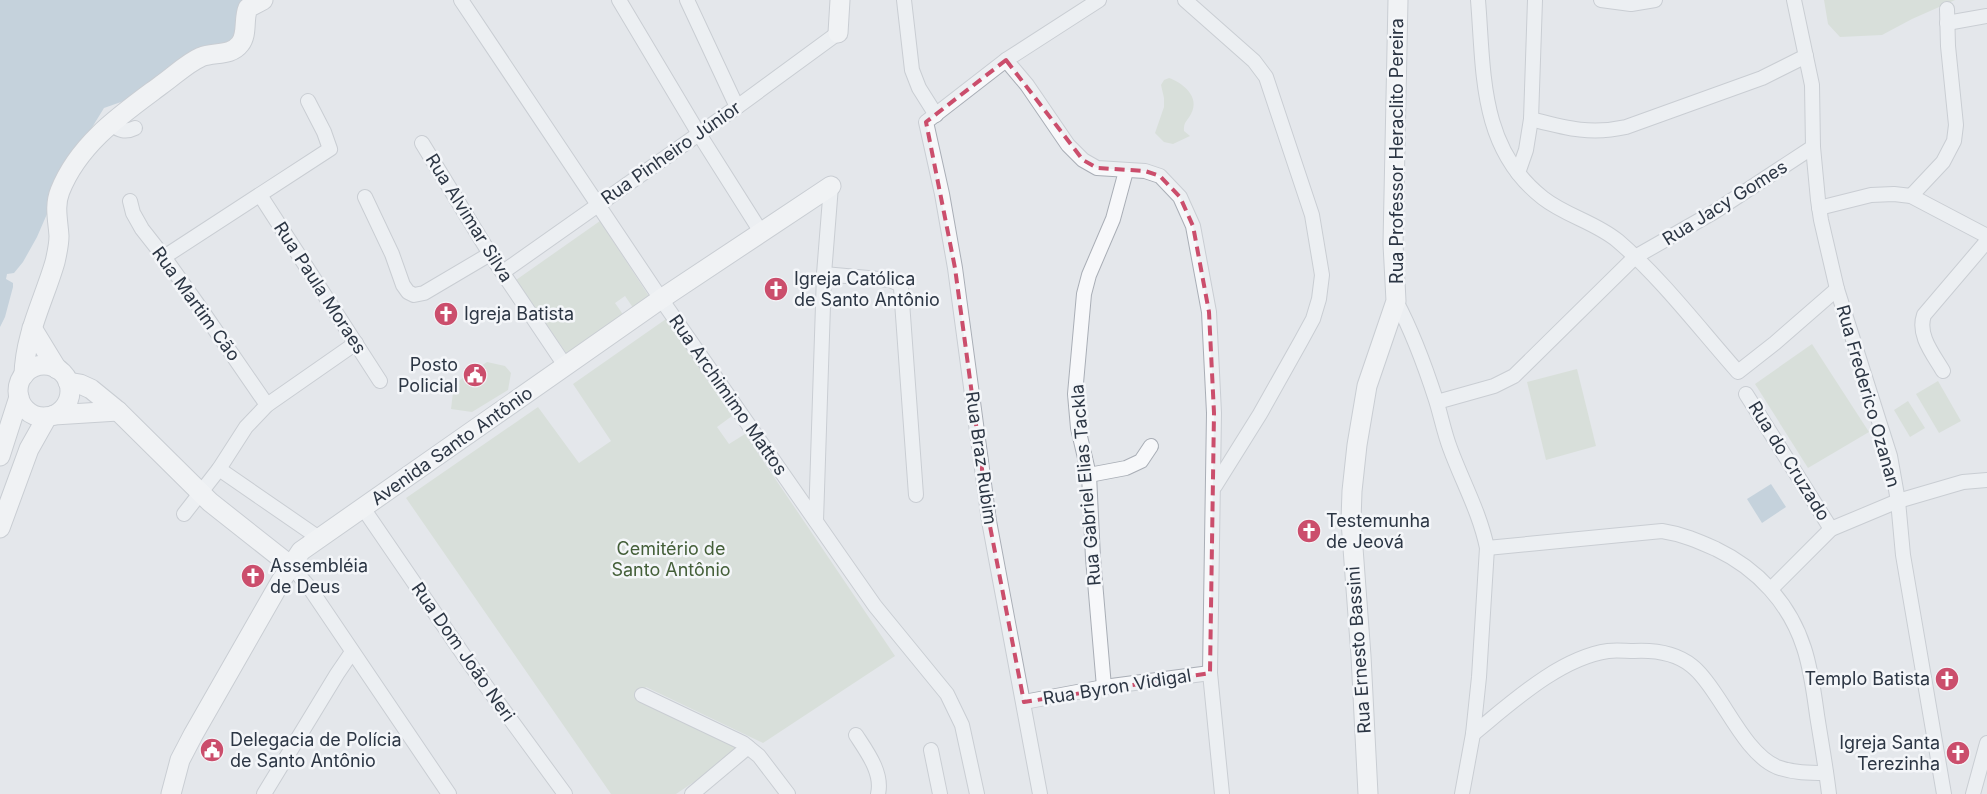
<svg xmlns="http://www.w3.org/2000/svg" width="1987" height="794" viewBox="0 0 1987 794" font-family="Inter,sans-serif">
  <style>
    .green { fill: #cbd5c5 }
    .water { fill: #a0b8ca }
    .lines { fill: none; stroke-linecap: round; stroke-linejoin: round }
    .street-casing { stroke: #a9aeb6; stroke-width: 16 }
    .secondary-casing { stroke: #a9aeb6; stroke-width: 21 }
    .street { stroke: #f7f8fa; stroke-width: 14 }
    .secondary { stroke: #fff; stroke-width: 19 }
    .marked { fill: none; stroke: #cb4e6c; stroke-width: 4; stroke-dasharray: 10 6; stroke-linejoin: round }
    .labels { text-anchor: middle; stroke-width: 5; stroke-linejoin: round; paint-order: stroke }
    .street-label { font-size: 18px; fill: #2c3644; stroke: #f4f6f9 }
    .poi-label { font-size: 18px; fill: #2c3644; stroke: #f4f6f9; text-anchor: start }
    .park-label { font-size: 18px; fill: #445f39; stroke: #f4f6f9 }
  </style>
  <rect width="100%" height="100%" fill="#e4e7eb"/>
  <g class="green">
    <path d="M1824 0H1955L1912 19 1882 35 1840 37 1828 24Z"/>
    <path d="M1169 78C1181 82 1201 96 1191 114 1188 120 1183 122 1184 131L1190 136 1173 144 1164 142 1155 133 1164 107V98L1161 85 1164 80Z"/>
    <path d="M600 221 654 304 638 315 625 296 615 303 629 323 571 360 516 280Z"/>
    <path d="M666 319 732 416 717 427 729 444 745 434 895 656 763 743 646 687 638 698 743 749 676 794H611L406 498 538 407 579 463 611 441 573 384Z"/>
    <path d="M1812 344 1869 432 1808 468 1755 384Z"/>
    <path d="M487 362 505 366 511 373 508 390 472 412 451 409 454 384Z"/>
    <path d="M1577 369 1596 446 1546 460 1527 382Z"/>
    <path d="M1938 381 1961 421 1939 433 1916 394Z"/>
    <path d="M1908 401 1925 428 1910 437 1894 410Z"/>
  </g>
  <g class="water">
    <path d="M0 0H257L237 42 138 96 104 108 59 181 50 207 37 237 23 262 14 273 7 274 6 279 13 283V287L5 317 0 327Z"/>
    <path d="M1771 484 1786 507 1762 523 1747 499Z"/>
  </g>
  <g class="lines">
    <g class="street-casing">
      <g id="street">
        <path d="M461 0 661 299 840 556 875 606 947 694 962 725 977 794"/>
        <path d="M619 0 699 134 761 232"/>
        <path d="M687 0 737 107"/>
        <path d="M904 0 912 70 919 88 936 115"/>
        <path d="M1185 0 1254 61 1266 77 1312 215 1322 275 1319 299 1313 319 1301 341 1260 414 1215 486"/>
        <path d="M1478 0C1484 72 1479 148 1543 198 1566 216 1595 222 1618 241 1662 279 1699 328 1738 372L1775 343 1837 289"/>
        <path d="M1601 0 1631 4 1655 0"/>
        <path d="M1794 0 1812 85 1813 147 1818 200 1821 220 1837 289 1890 456 1898 501 1903 555 1944 794"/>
        <path d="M1947 23 1987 16"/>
        <path d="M1006 60 1027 85 1068 145 1083 160 1097 168 1145 171 1160 176 1180 197 1193 226 1209 312 1214 413 1210 673 1222 794"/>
        <path d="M1531 119C1566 128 1590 135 1626 127L1762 78 1806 56"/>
        <path d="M110 124C119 130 125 133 135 128"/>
        <path d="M422 143 490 254 566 367"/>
        <path d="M1518 173 1526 150 1531 119 1535 0"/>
        <path d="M260 195 380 381"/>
        <path d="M1911 196 1943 162 1954 141 1956 125 1948 46 1947 9"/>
        <path d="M365 197 392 254 403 285 408 292 414 295 424 293 490 254"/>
        <path d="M130 201 133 213 142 229 164 257 196 302 267 405"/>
        <path d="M1819 208 1871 195 1894 194 1911 196 1987 236"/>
        <path d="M164 257 330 149 324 132 308 101"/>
        <path d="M503 272 737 107 838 33"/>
        <path d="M824 274 890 280 899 284 901 288 916 495"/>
        <path d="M1396 301C1413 333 1425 366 1436 400 1441 416 1444 432 1450 448 1462 481 1480 513 1487 548L1479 677 1473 734 1462 794"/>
        <path d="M1943 371C1933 354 1917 335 1924 315L1987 241"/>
        <path d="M1746 394 1831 529"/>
        <path d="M1437 402 1494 386 1514 376 1635 257 1714 212 1813 147"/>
        <path d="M219 469 319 538"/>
        <path d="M1089 475 1126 468 1141 461 1151 446"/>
        <path d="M363 508 467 660 565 794"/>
        <path d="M184 514 219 469 246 427 267 405 356 343"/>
        <path d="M816 521 824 274 831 186"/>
        <path d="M1487 548 1662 531C1682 534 1698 541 1716 549 1758 569 1790 604 1804 648 1811 669 1814 693 1817 715 1821 741 1826 768 1829 794"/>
        <path d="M291 566 309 587 449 794"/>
        <path d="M1771 589 1831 529 1898 501 1963 482 1987 480"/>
        <path d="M1104 687 1093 558 1089 475 1078 428 1075 394 1084 294 1089 275 1113 219 1126 171"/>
        <path d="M642 695 743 743 759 756 788 794"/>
        <path d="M1024 702 1104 687 1210 673"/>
        <path d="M1473 734C1510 704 1559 658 1608 651 1616 650 1626 651 1634 651 1654 650 1676 653 1692 666 1701 673 1710 686 1716 695 1732 718 1751 756 1777 767 1793 773 1810 773 1826 773"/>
        <path d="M856 735C867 752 883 773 878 794"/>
        <path d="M931 750 940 794"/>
        <path d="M264 794 337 674 352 652"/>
        <path d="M692 794 748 747"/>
        <path d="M1040 794 989 521 955 268 942 194 926 122 1006 60 1099 0"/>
        <path d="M1973 794 1987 743"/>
      </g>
    </g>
    <g class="secondary-casing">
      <g id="secondary">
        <path d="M838 33 840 0"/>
        <path d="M32 328 57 369"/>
        <circle cx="44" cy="391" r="26"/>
        <path d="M24 375C25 334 44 300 55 262 57 253 59 245 59 236 58 220 54 206 60 191 79 143 122 114 161 85 174 76 187 63 201 57 214 52 231 56 240 44 248 34 243 19 248 8L263 0"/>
        <path d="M68 382 80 384 91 389 118 411 210 502 291 566"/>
        <path d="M54 415 118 411"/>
        <path d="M0 456 19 397"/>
        <path d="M0 528 29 449 47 417"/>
        <path d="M171 794 180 760 193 735 281 581 301 551 661 299 831 186"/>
        <path d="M1368 794 1361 656 1351 521 1352 491 1357 445 1367 386 1396 301 1393 244 1398 0"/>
      </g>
    </g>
    <use href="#street" class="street"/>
    <use href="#secondary" class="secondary"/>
  </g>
  <path d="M0 0H1987V794H0ZM1006 60 1083 160 1097 168 1145 171 1160 176 1180 197 1193 226 1209 312 1214 413 1210 673 1024 702 989 521 955 268 926 122Z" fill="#e4e7eb" fill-opacity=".55" fill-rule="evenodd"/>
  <path class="marked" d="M1006 60 1083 160 1097 168 1145 171 1160 176 1180 197 1193 226 1209 312 1214 413 1210 673 1024 702 989 521 955 268 926 122Z"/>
  <defs>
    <g id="church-disc" transform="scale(1.25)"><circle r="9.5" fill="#cb4e6c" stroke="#f4f6f9"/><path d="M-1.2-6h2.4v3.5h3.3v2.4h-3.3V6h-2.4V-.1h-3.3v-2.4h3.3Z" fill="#fff"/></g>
    <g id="civic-disc" transform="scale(1.25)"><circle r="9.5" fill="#cb4e6c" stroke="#f4f6f9"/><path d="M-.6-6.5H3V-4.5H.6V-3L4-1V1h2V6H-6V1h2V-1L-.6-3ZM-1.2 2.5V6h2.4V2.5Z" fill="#fff"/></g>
  </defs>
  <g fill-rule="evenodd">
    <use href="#church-disc" x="776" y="289"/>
    <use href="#church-disc" x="446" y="314"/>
    <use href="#civic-disc" x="475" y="375"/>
    <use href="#church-disc" x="1309" y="531"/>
    <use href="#church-disc" x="253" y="576"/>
    <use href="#church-disc" x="1947" y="679"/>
    <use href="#civic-disc" x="212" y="750"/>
    <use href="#church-disc" x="1958" y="753"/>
  </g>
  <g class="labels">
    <g class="street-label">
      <text transform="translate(1397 151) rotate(-90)" y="6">Rua Professor Heraclito Pereira</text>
      <text transform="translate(671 153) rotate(-35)" y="6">Rua Pinheiro Júnior</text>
      <text transform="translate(1725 203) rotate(-32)" y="6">Rua Jacy Gomes</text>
      <text transform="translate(469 218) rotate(58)" y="6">Rua Alvimar Silva</text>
      <text transform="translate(320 288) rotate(57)" y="6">Rua Paula Moraes</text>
      <text transform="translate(196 304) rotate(54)" y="6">Rua Martim Cão</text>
      <text transform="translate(728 395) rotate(55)" y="6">Rua Archimimo Mattos</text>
      <text transform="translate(1868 396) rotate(74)" y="6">Rua Frederico Ozanan</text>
      <text transform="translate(452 446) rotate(-35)" y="6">Avenida Santo Antônio</text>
      <text transform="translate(981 458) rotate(82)" y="6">Rua Braz Rubim</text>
      <text transform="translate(1789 461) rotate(58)" y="6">Rua do Cruzado</text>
      <text transform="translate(1086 485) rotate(-95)" y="6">Rua Gabriel Elias Tackla</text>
      <text transform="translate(1359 650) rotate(-94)" y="6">Rua Ernesto Bassini</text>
      <text transform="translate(463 652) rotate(55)" y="6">Rua Dom João Neri</text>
      <text transform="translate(1117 687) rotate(-9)" y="6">Rua Byron Vidigal</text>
    </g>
    <g class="poi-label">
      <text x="794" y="285">Igreja Católica<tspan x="794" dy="21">de Santo Antônio</tspan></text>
      <text x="464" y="320">Igreja Batista</text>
      <text x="458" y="371" text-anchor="end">Posto<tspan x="458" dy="21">Policial</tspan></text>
      <text x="1326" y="527">Testemunha<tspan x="1326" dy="21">de Jeová</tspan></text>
      <text x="270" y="572">Assembléia<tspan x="270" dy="21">de Deus</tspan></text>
      <text x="1930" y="685" text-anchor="end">Templo Batista</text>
      <text x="230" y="746">Delegacia de Polícia<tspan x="230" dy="21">de Santo Antônio</tspan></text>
      <text x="1940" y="749" text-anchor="end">Igreja Santa<tspan x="1940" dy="21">Terezinha</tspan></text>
    </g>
    <g class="park-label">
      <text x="671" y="555">Cemitério de<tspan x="671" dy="21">Santo Antônio</tspan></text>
    </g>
  </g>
</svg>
